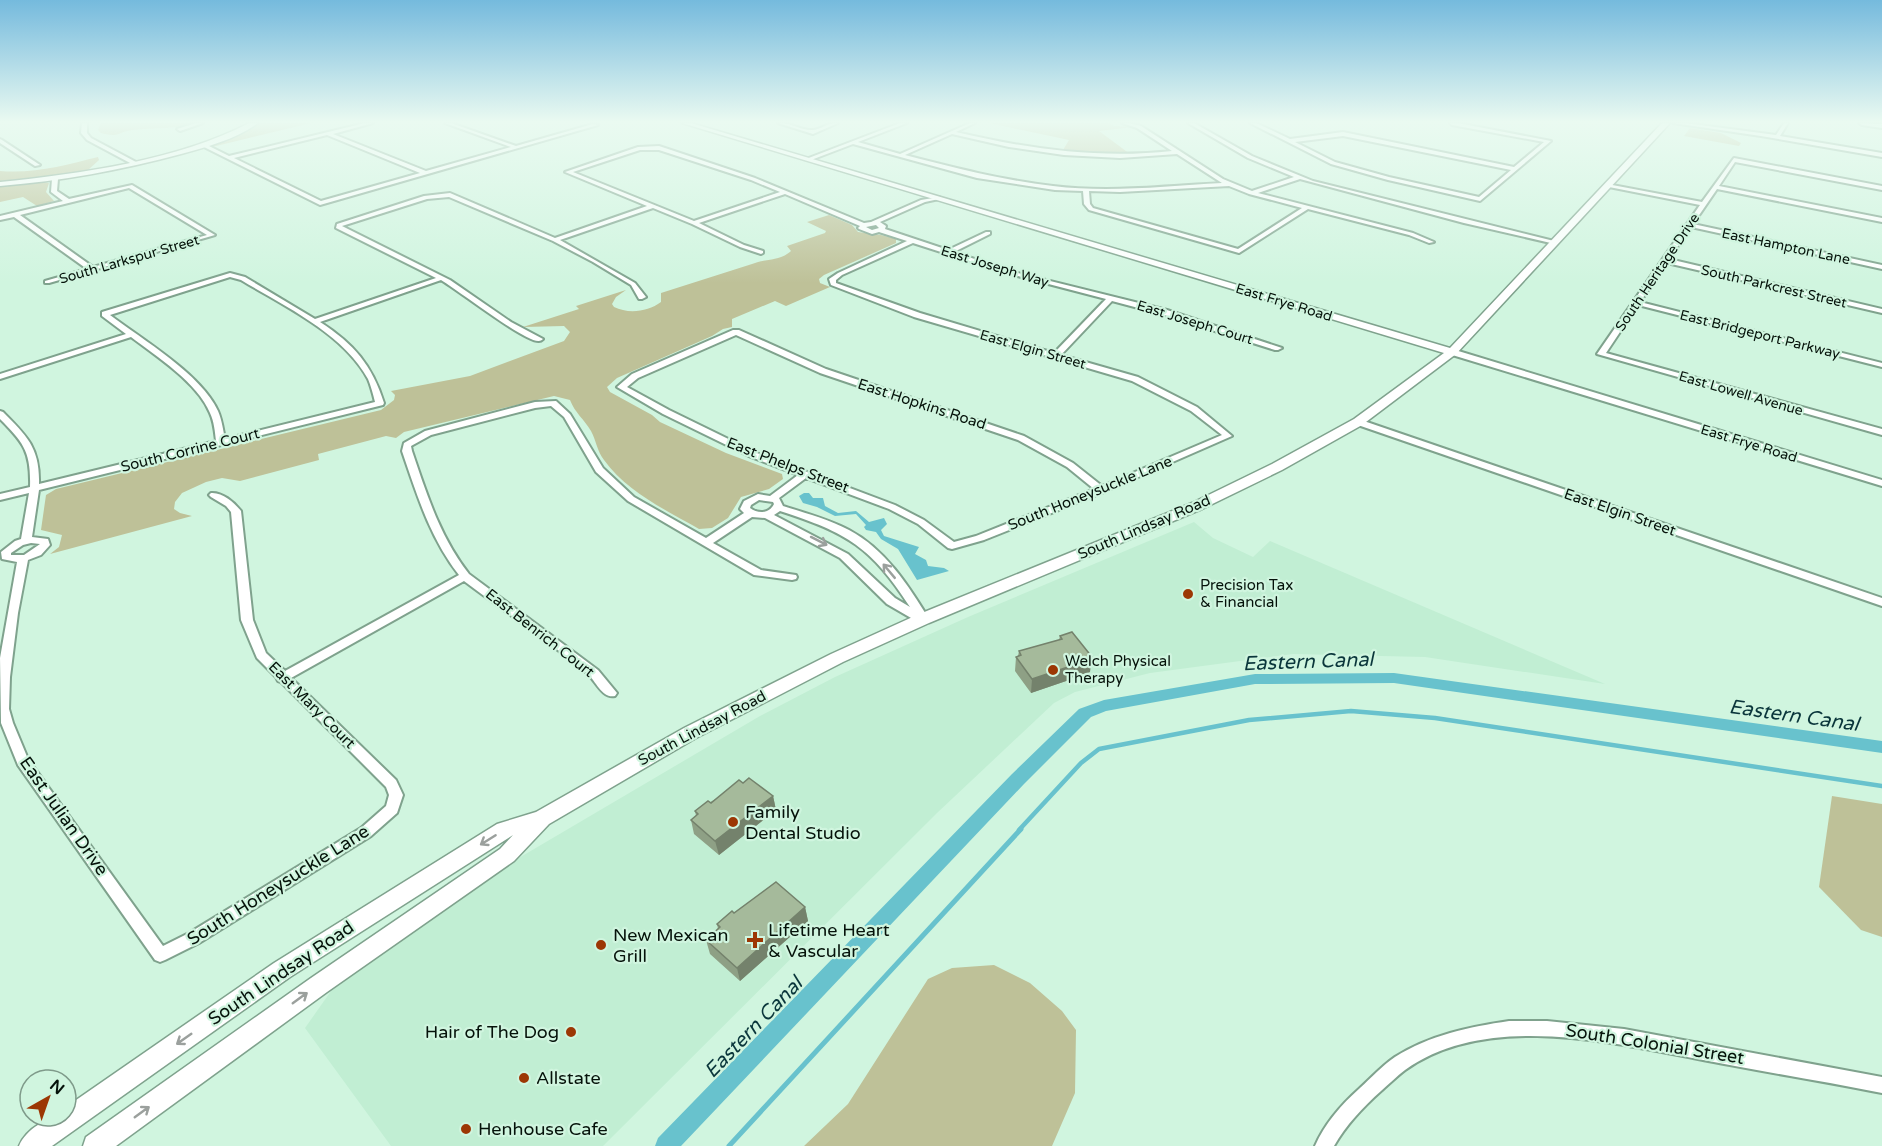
<svg xmlns="http://www.w3.org/2000/svg" width="1882" height="1146" viewBox="0 0 1882 1146" font-family="'Varela Round',sans-serif">
  <style>
    .built { fill: #c1eed3 }
    .green { fill: #bec198 }
    .water { fill: #68c2cd }
    .lines { fill: none; stroke-linecap: round; stroke-linejoin: round }
    .stream-far1 { stroke: #68c2cd; stroke-width: 4.5 }
    .stream { stroke: #68c2cd; stroke-width: 5 }
    .canal { fill: #68c2cd; fill-rule: evenodd }
    .street-casing { stroke: #7fa28d; stroke-width: 4 }
    .secondary-casing { stroke: #7fa28d; stroke-width: 3 }
    .street { fill: #fff; fill-rule: evenodd }
    .secondary { fill: #fff; fill-rule: evenodd }
    .wall { fill: #8ea085 }
    .shaded-wall { fill: #74826c }
    .building { fill: #a5ba9b; stroke: #74826c; stroke-width: 1.5 }
    .oneway { stroke: #9ba09d }
    .poi-dot { fill: #9c3704; stroke: #d0f5df; stroke-width: 2 }
    .labels { text-anchor: middle; stroke-width: 4.5; stroke-linejoin: round; paint-order: stroke }
    .far-street-label { font-size: 14px; fill: #05120a; stroke: #d0f5df }
    .street-label { font-size: 15px; fill: #05120a; stroke: #d0f5df }
    .poi-label { font-size: 15px; fill: #05120a; stroke: #d0f5df; text-anchor: start }
    .near-poi-label { font-size: 18px; fill: #05120a; stroke: #d0f5df; text-anchor: start }
    .near-street-label { font-size: 18px; fill: #05120a; stroke: #d0f5df }
    .near-water-label { font-size: 20px; font-style: italic; fill: #0a363b; stroke: #d0f5df }
  </style>
  <rect width="100%" height="100%" fill="#d0f5df"/>
  <path class="built" d="M1194 522 1213 538 1253 557 1270 541 1605 684 1425 657 1293 654 1150 673 1075 692 1054 703 937 813 603 1146H391L305 1028 336 984 512 862 760 716 835 677 968 617Z"/>
  <g class="green">
    <path d="M101 123H194C173 130 154 127 132 130 116 132 122 138 101 133L98 130Z"/>
    <path d="M254 123H311L208 148 203 145Z"/>
    <path d="M989 123H1109L1114 126 1132 127 1099 131 1130 154H1086L1063 150 1069 140Z"/>
    <path d="M1690 128 1721 133 1741 143 1739 146 1684 136Z"/>
    <path d="M98 157 99 160 88 170 44 177 0 181V171C34 174 66 165 98 157Z"/>
    <path d="M44 182 49 183 46 192 54 201 37 206 23 197 0 202V187Z"/>
    <path d="M829 215 852 225 858 232 881 235 896 239V243L824 275 819 279 820 283 830 287 786 306 775 301 732 319V327L723 329 712 336 617 378 607 387 610 392 652 415 660 422 726 453 782 474 783 479 769 489 741 497 728 518 712 528 699 529C666 510 627 492 604 460 597 451 596 440 591 431 584 419 575 413 570 400L554 396 404 432 396 438 386 436 318 454 319 460 240 481 222 478 206 482 182 493 175 502 174 509 180 513 192 516 50 554 59 547 62 535 41 530 46 495 56 489 381 410 394 400 395 395 391 391 470 376 564 341 570 332 564 326 523 327 579 309 576 306 626 290 616 297 612 304 614 307C628 314 648 312 661 302V293L752 264C766 258 779 262 791 251L787 246 825 233 826 231 807 222Z"/>
    <path d="M1832 796 1882 804V937L1861 930 1819 887Z"/>
    <path d="M994 965 1030 983 1062 1011 1076 1030 1075 1093 1052 1146H804L848 1104 928 979 952 968Z"/>
  </g>
  <path class="water" d="M804 493H809L813 498H823L825 506 838 513 856 511 869 522 884 518 887 524 881 530 884 536 919 547 915 554 926 560 928 566 944 568 949 571 917 580 898 549 881 539 876 532 866 530 864 527 866 525 856 514 835 516 817 507 803 503 799 496Z"/>
  <g class="lines">
    <path class="stream-far1" d="M1019 830 1081 763 1099 749 1249 720 1351 711 1435 718 1882 786"/>
    <path class="stream" d="M729 1146 1021 829"/>
    <path class="canal" d="M1394 673 1882 741V753L1394 683 1255 684 1106 711 1091 717 1024 784 681 1146H655L658 1138 1012 774 1079 709 1104 700 1255 674Z"/>
    <g class="street-casing">
      <g id="street">
        <path d="M82 123H87V133L91 138 136 162V164H132L87 140 81 133Z"/>
        <path d="M196 123H203L180 131 177 129Z"/>
        <path d="M365 123H373L333 134 426 171 511 147 445 123H451L516 146 593 124 598 125 320 205 200 145 205 144 229 156ZM327 135 420 173 321 201 234 158Z"/>
        <path d="M778 123C790 122 802 131 813 130 822 129 828 122 838 123L813 134Z"/>
        <path d="M900 123H907L858 142 900 154 970 123H975L956 132C1028 149 1099 159 1172 151L1137 128 1122 123H1129L1141 126 1223 179 1252 191 1294 177 1248 158 1188 123H1194L1252 156 1313 181 1558 242 1555 244 1464 223 1300 179 1258 193 1413 233 1434 242 1429 243 1409 235 1308 209 1239 253 1089 210 1084 204 1083 191 1055 190 977 178 853 144 811 160 806 159ZM952 134 1009 147 1064 155 1120 158 1177 154 1222 183C1166 186 1109 193 1053 186 1002 180 955 168 905 155ZM1229 186 1249 194 1302 208 1238 249 1093 208 1090 204 1089 191 1120 192Z"/>
        <path d="M1250 123H1256L1290 139 1343 132 1514 167 1544 142 1452 125 1450 123H1458L1551 141 1480 201 1388 180 1331 164ZM1343 136 1511 170 1479 197 1389 177 1335 162 1295 142Z"/>
        <path d="M1673 123H1685L1776 135 1784 123H1788L1780 136 1882 153V157L1761 136Z"/>
        <path d="M1859 123 1882 124V128L1862 125Z"/>
        <path d="M0 139 2 140 40 165 35 166 0 143Z"/>
        <path d="M659 146 755 178 864 223 871 222 921 200 939 197V199L925 202 880 222 886 226 885 229 948 250 986 232H990V234L954 252 1010 271 1167 310 1282 348 1278 350H1275L1161 314 1112 301 1061 355 1138 377 1197 407 1232 436 1104 492 984 540 952 549 948 548 918 524 889 509 806 478 779 498 783 506C805 513 828 519 849 530 885 549 908 585 929 619L923 623 918 622 887 604 840 558 765 518 752 517 713 543 761 570 796 575 797 577 796 579 792 580 754 575 628 501 596 472 564 417 551 406 535 408 431 435 411 446 412 451C427 495 440 537 469 574L598 670 617 693 615 696C603 699 596 682 588 674 549 641 505 612 464 581L291 678 396 780 403 795 397 813 371 836 199 943 165 960 160 962 155 960 18 765 1 723 0 658 17 562 2 559 1 552 15 541 21 539 29 493 0 500V494L30 487C31 452 24 443 0 419V411L3 412C27 436 40 448 39 484L216 441C215 432 214 421 210 413 198 383 156 356 131 337L0 379V374L126 334 102 316V312L230 273 245 277 315 319 436 278 336 228 337 224 424 196 450 193 555 238 647 206 565 172 638 147ZM640 150H659L751 180 780 192 694 221 573 172ZM785 194 860 226 858 228 859 229 872 234 879 232 907 241 838 273 829 279 831 285 914 317 1132 381 1191 411 1222 435 1102 486 1073 463 1024 436 826 369 739 330H733L632 374 617 387 663 414 751 457 798 475 770 496 758 494 744 501 740 509 744 513 706 538 634 497 603 468 570 414 556 401 535 402 425 431 404 443 402 451C417 495 430 538 459 575L285 671 266 653 253 620 241 511C234 502 222 492 211 493L209 495 211 497 226 506 231 512 241 620 257 658 276 677 278 681 281 682 386 787 389 795 386 806 361 828 189 933 163 946 28 759 13 723 9 709 10 677 18 613 28 560 41 555 50 545 48 539 32 537 39 490 383 405 384 403C372 365 354 344 320 322L441 280C458 290 526 343 539 341 540 341 542 340 543 339L511 322 450 280 342 226 427 199 449 197 553 241 593 262 631 285 639 299H642L646 297 635 283 560 240 653 208 692 224 740 247 761 254 763 253V251L744 245 699 223ZM876 225 879 228 872 230 866 227ZM913 243 1006 273 1106 299 1054 353 920 313 836 283V280L842 275ZM230 277 241 280C284 306 343 333 368 379 371 386 373 394 375 402L225 439C223 430 222 420 218 411 201 374 143 340 110 315ZM736 335 820 373 1018 440 1067 467 1094 489 976 536 954 542 924 520 895 505 757 453 669 410 627 387 638 378ZM759 500 773 502 774 504C769 514 758 514 750 508L751 505ZM780 511C848 533 871 547 910 607L895 598 848 554 774 515ZM31 543 40 544 24 555H11V553L23 545Z"/>
        <path d="M1734 158 1882 186V190L1735 162 1719 186 1882 218V222L1717 189 1693 224 1882 265V269L1691 227 1669 259 1882 309V313L1667 263 1640 302 1882 363V367L1638 305 1606 353 1882 429V435L1597 354 1700 205 1609 187 1607 186V184L1702 202Z"/>
        <path d="M55 177 58 179 57 191 69 199 132 185 215 235 49 283H45V281L87 269 14 217 0 220V216L63 201 51 192 52 179ZM129 188 207 235 93 267 20 215Z"/>
        <path d="M1449 350H1455L1882 480V486L1449 354Z"/>
        <path d="M1358 419 1882 598V606L1355 424V420Z"/>
        <path d="M1509 1021H1547L1624 1029 1882 1077V1093C1821 1081 1759 1071 1698 1059 1609 1042 1486 1012 1405 1070 1397 1076 1389 1084 1381 1091 1363 1107 1346 1125 1334 1146H1315C1325 1123 1342 1104 1360 1088 1371 1078 1383 1065 1395 1057 1430 1035 1469 1027 1509 1021Z"/>
      </g>
    </g>
    <g class="secondary-casing">
      <g id="secondary">
        <path d="M249 123H258C237 139 206 147 181 154 122 170 61 181 0 186V182C79 174 179 160 249 123Z"/>
        <path d="M682 123H691L1450 348 1662 123H1670L1456 354 1362 425 1282 470 1202 509 929 623 843 662 696 738 549 824 514 861 327 992 116 1146H83L86 1137 311 978 500 849 513 835 290 977 52 1146H19C26 1129 48 1116 66 1116V1107L274 963 497 824 536 812 684 728 831 654 917 615 1192 503 1272 464 1354 419 1444 353Z"/>
      </g>
    </g>
    <use href="#street" class="street"/>
    <use href="#secondary" class="secondary"/>
  </g>
  <g class="wall">
    <path d="M1060 636 1090 672 1070 678 1069 680 1031 693 1015 671 1016 657 1018 656 1019 651 1059 640Z"/>
    <path d="M743 783 773 796 776 810 719 855 694 834 691 820 696 816 695 811Z"/>
    <path d="M805 907 808 921 740 981 710 954 706 940 718 929 717 924 734 913Z"/>
  </g>
  <g class="shaded-wall">
    <path d="M1092 657 1090 672 1070 678 1069 680 1031 693 1032 679Z"/>
    <path d="M773 796 776 810 719 855 715 841Z"/>
    <path d="M805 907 808 921 740 981 737 968Z"/>
  </g>
  <g class="building">
    <path d="M1072 632 1092 657 1070 665 1071 666 1032 679 1016 657 1021 655 1019 651 1062 639 1060 636Z"/>
    <path d="M749 778 773 796 715 841 691 820 698 814 695 811 708 801 711 803 739 780 743 783Z"/>
    <path d="M776 882 805 907 737 968 706 940 720 927 717 924 732 911 734 913Z"/>
  </g>
  <defs><path id="oneway-shaft" d="M-6 0H5M1.5-3L5.5 0L1.5 3" fill="none" stroke-width="1.6" stroke-linecap="round" stroke-linejoin="round" transform="scale(1.5)"/></defs>
  <g class="oneway">
    <use href="#oneway-shaft" transform="translate(819 541) rotate(27)"/>
    <use href="#oneway-shaft" transform="translate(889 571) rotate(-130)"/>
    <use href="#oneway-shaft" transform="translate(488 840) rotate(148)"/>
    <use href="#oneway-shaft" transform="translate(300 998) rotate(-36)"/>
    <use href="#oneway-shaft" transform="translate(184 1039) rotate(145)"/>
    <use href="#oneway-shaft" transform="translate(142 1112) rotate(-36)"/>
  </g>
  <linearGradient id="sky" x2="0" y2="1"><stop stop-color="#75badd"/><stop offset="0.43" stop-color="#eafaf1"/><stop offset="1" stop-color="#eafaf1" stop-opacity="0"/></linearGradient>
  <rect width="1882" height="283" fill="url(#sky)"/>
  <g class="poi-dot">
    <circle cx="1188" cy="594" r="6"/>
    <circle cx="1053" cy="670" r="6"/>
    <circle cx="733" cy="822" r="6"/>
    <path d="M752 931h6v6h6v6h-6v6h-6v-6h-6v-6h6z"/>
    <circle cx="601" cy="945" r="6"/>
    <circle cx="571" cy="1032" r="6"/>
    <circle cx="524" cy="1078" r="6"/>
    <circle cx="466" cy="1129" r="6"/>
  </g>
  <g class="labels">
    <g class="far-street-label">
      <text transform="translate(1786 246) rotate(12)" y="5">East Hampton Lane</text>
      <text transform="translate(129 259) rotate(-16)" y="5">South Larkspur Street</text>
      <text transform="translate(995 266) rotate(17)" y="5">East Joseph Way</text>
      <text transform="translate(1657 272) rotate(-56)" y="5">South Heritage Drive</text>
      <text transform="translate(1774 286) rotate(13)" y="5">South Parkcrest Street</text>
      <text transform="translate(1284 302) rotate(17)" y="5">East Frye Road</text>
      <text transform="translate(1195 322) rotate(17)" y="5">East Joseph Court</text>
      <text transform="translate(1760 334) rotate(14)" y="5">East Bridgeport Parkway</text>
      <text transform="translate(1033 349) rotate(16)" y="5">East Elgin Street</text>
      <text transform="translate(1741 393) rotate(16)" y="5">East Lowell Avenue</text>
      <text transform="translate(1749 443) rotate(17)" y="5">East Frye Road</text>
    </g>
    <g class="street-label">
      <text transform="translate(922 404) rotate(18)" y="5">East Hopkins Road</text>
      <text transform="translate(190 450) rotate(-14)" y="5">South Corrine Court</text>
      <text transform="translate(788 465) rotate(21)" y="5">East Phelps Street</text>
      <text transform="translate(1090 493) rotate(-22)" y="5">South Honeysuckle Lane</text>
      <text transform="translate(1620 512) rotate(19)" y="5">East Elgin Street</text>
      <text transform="translate(1144 527) rotate(-23)" y="5">South Lindsay Road</text>
      <text transform="translate(540 633) rotate(38)" y="5">East Benrich Court</text>
      <text transform="translate(312 705) rotate(45)" y="5">East Mary Court</text>
      <text transform="translate(702 728) rotate(-28)" y="5">South Lindsay Road</text>
    </g>
    <g class="poi-label">
      <text x="1200" y="590">Precision Tax<tspan x="1200" dy="17">&amp; Financial</tspan></text>
      <text x="1065" y="666">Welch Physical<tspan x="1065" dy="17">Therapy</tspan></text>
    </g>
    <g class="near-poi-label">
      <text x="745" y="818">Family<tspan x="745" dy="21">Dental Studio</tspan></text>
      <text x="768" y="936">Lifetime Heart<tspan x="768" dy="21">&amp; Vascular</tspan></text>
      <text x="613" y="941">New Mexican<tspan x="613" dy="21">Grill</tspan></text>
      <text x="559" y="1038" text-anchor="end">Hair of The Dog</text>
      <text x="536" y="1084">Allstate</text>
      <text x="478" y="1135">Henhouse Cafe</text>
    </g>
    <g class="near-street-label">
      <text transform="translate(64 816) rotate(55)" y="6">East Julian Drive</text>
      <text transform="translate(278 885) rotate(-32)" y="6">South Honeysuckle Lane</text>
      <text transform="translate(281 973) rotate(-34)" y="6">South Lindsay Road</text>
      <text transform="translate(1655 1044) rotate(9)" y="6">South Colonial Street</text>
    </g>
    <g class="near-water-label">
      <text transform="translate(1308 661) rotate(-2)" y="7">Eastern Canal</text>
      <text transform="translate(1794 715) rotate(8)" y="7">Eastern Canal</text>
      <text transform="translate(753 1027) rotate(-46)" y="7">Eastern Canal</text>
    </g>
  </g>
  <g transform="translate(48 1098) rotate(40)"><circle r="28" fill="#d0f5df" stroke="#7f9a8a" stroke-width="1.5"/>
  <path d="M0-4.5L10 22L0 15L-10 22Z" fill="#9c3704"/>
  <text y="-9" font-size="16" font-weight="bold" text-anchor="middle" fill="#05120a">N</text>
  </g>
</svg>
